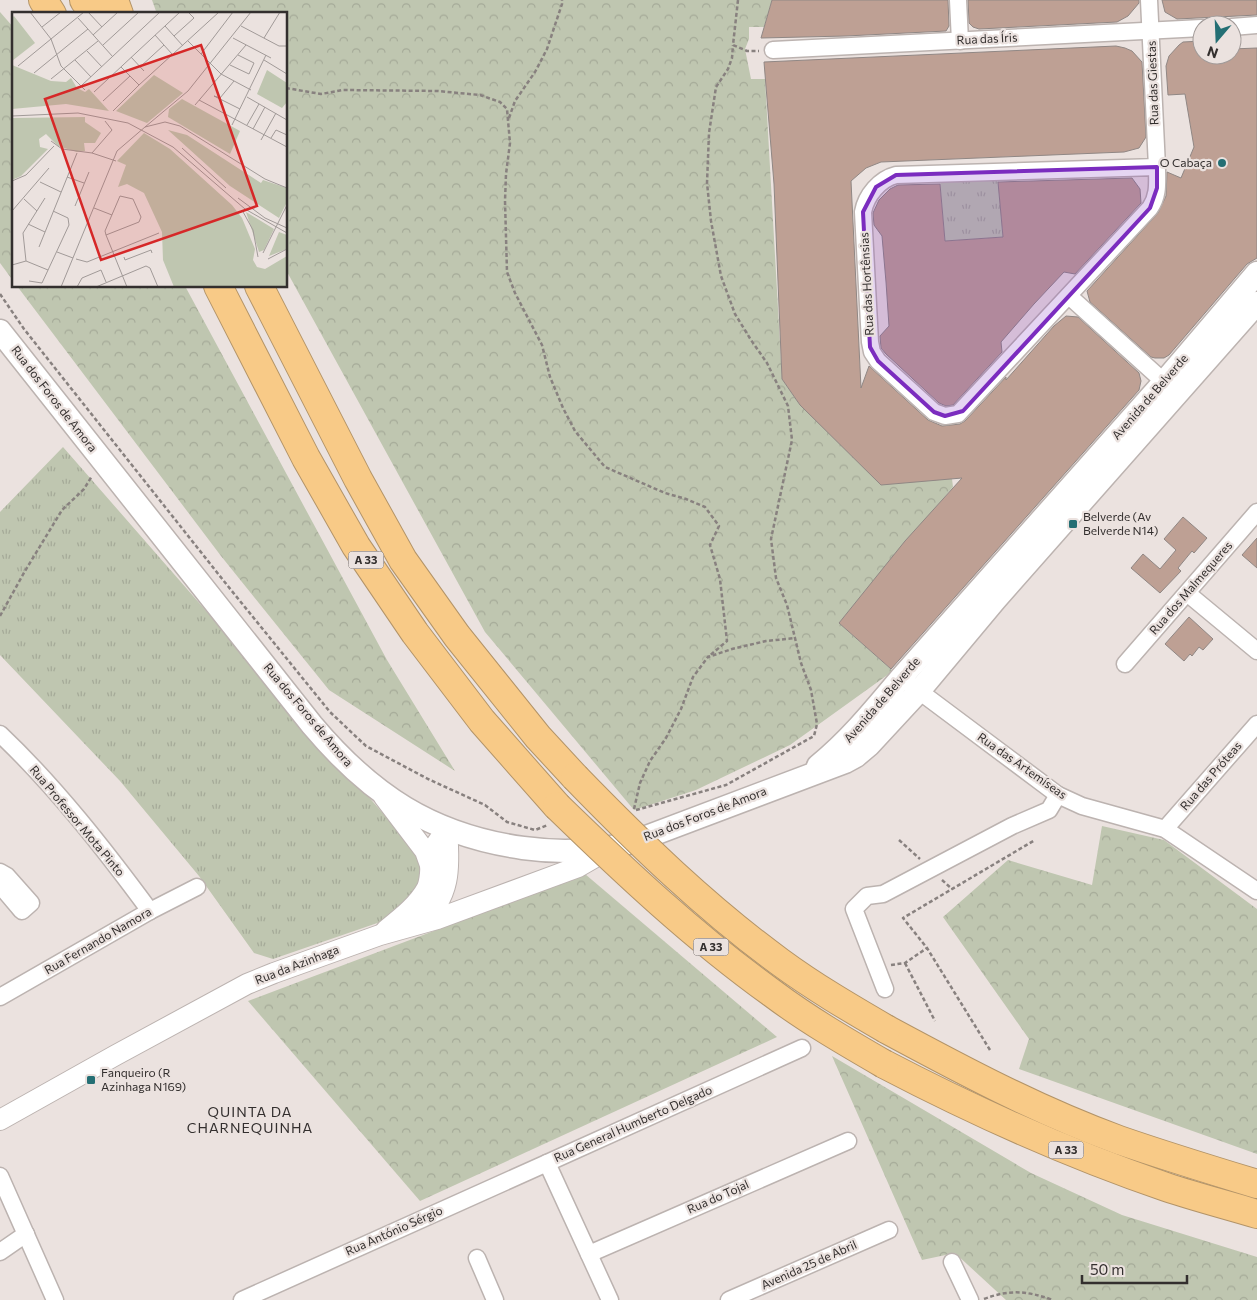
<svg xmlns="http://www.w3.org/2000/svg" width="1257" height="1300" viewBox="0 0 1257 1300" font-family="Commissioner,sans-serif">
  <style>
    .grass { fill: url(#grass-tufts) }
    .forest { fill: url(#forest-crowns) }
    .building { fill: #bea094; stroke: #908784 }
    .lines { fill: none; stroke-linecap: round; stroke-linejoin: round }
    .minor-casing { stroke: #bcb3b0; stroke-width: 19 }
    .tertiary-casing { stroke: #bcb3b0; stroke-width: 22 }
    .secondary-casing { stroke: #bcb3b0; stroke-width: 25 }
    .motorway-casing { stroke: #b39468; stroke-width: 30 }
    .path { stroke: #88817f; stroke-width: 2.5; stroke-dasharray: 4 2.5; stroke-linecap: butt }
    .minor { stroke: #fff; stroke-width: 16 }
    .tertiary { stroke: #fff; stroke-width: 20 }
    .secondary { stroke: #fff; stroke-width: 22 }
    .motorway { stroke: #f8ca87; stroke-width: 28 }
    .motorway-bridge-casing { stroke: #b39468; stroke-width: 30; stroke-linecap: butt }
    .motorway-bridge { stroke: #f8ca87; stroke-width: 28 }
    .marked { fill: #7b2cbf; fill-opacity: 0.2; stroke: #7b2cbf; stroke-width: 4; stroke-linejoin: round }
    .poi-dot { fill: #246f74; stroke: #ebe2df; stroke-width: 2 }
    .labels { text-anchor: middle; stroke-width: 4.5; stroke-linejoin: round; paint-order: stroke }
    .shield { fill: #ebe2df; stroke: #6a6563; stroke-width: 1 }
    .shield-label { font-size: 11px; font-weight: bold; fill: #332f2e }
    .street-label { font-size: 12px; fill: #332f2e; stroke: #ebe2df }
    .poi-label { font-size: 12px; fill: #332f2e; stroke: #ebe2df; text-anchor: start }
    .neighbourhood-label { font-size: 14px; letter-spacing: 1px; fill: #332f2e; stroke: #ebe2df }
    .inset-road { fill: none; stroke: #a19a98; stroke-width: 1 }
    .view { fill: #d62828; fill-opacity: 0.15; stroke: #d62828; stroke-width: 2.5 }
    .inset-edge { fill: none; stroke: #332f2e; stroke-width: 2.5 }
  </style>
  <defs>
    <pattern id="grass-tufts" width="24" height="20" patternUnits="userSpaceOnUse" patternTransform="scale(1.25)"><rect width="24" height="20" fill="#bfc6b0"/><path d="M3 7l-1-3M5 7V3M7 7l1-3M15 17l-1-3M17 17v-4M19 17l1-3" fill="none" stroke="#a5aa98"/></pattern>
    <pattern id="forest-crowns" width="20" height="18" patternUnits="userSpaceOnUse" patternTransform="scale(1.25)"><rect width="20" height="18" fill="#bfc6b0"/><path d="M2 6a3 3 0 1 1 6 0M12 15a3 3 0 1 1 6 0" fill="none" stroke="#a5aa98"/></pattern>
  </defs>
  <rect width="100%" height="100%" fill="#ebe2df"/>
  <g class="grass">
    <path d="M998 177 1003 237 945 241 940 182Z"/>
    <path d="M63 447 415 850 423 863V883L389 919 273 959 254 953 199 876 120 781 0 655V512Z"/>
  </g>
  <g class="forest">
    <path d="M152 0H772L764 27H749V39L745 49 751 79H765L782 379 800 405 952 479 953 487 839 623 893 671 790 745 696 790 634 810 485 632 286 270V14H157Z"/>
    <path d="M0 12 14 28V282L0 263Z"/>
    <path d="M17 286H185L387 660 455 771 329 690 221 556Z"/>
    <path d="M1102 826 1164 840 1257 909V1154L1019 1069 1029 1039 943 917 1008 860 1092 885Z"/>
    <path d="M585 874 777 1037 420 1201 248 1001Z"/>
    <path d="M832 1056 1031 1173 1122 1215 1257 1257V1300H1006L955 1253 922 1260Z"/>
  </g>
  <g class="building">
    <path d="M772 0H948L949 26 946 31 846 36 761 38Z"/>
    <path d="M968 0H1139V3L1128 16 1117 22 979 29 973 27 969 23Z"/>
    <path d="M1162 0H1257V15L1177 19 1165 12Z"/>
    <path d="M1202 41V55H1232V49L1257 48V258L1247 264 1169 355 1164 358H1155L1151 357 1090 302 1087 291 1158 213 1166 196 1167 172 1181 178 1194 147 1185 94 1168 95 1166 66 1169 56 1179 45 1183 42Z"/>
    <path d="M1116 46 1125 48 1132 51 1142 62 1146 137 1139 148 1124 152 881 162 866 168 851 181 861 388 869 366 928 420 942 426 960 424 965 421 1006 377V380L1054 326 1066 316 1078 317 1139 373 1141 381 1139 390 891 669 839 623 905 541 962 478 881 485 800 405 782 379 774 184 764 62Z"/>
    <path d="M1132 178 1140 189 1141 203 1075 274 1064 272 1034 304 1001 342 1002 352 953 405 946 406 939 403 886 354 881 348 880 336 889 326 886 282 882 236 874 225 873 213 879 200 890 189 898 185 940 184 945 241 1003 237 998 182Z"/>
    <path d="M1183 517 1207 538 1194 553 1192 551 1178 568 1181 571 1160 593 1131 568 1143 554 1160 569 1176 550 1164 539Z"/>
    <path d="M1257 538V568L1242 555Z"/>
    <path d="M1189 617 1213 639 1203 650 1199 647 1192 656 1190 654 1184 661 1165 644Z"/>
  </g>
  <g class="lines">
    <g class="minor-casing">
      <g id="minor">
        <path d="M958 0 960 41"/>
        <path d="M1149 0 1157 167C1157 182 1159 195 1150 208L958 414 945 416 934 412 878 361 872 352 870 342 863 212C866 195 880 179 896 175L1157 167"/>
        <path d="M1232 27 1257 25"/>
        <path d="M773 50 1202 28"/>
        <path d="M1069 296 1172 389"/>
        <path d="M1187 593 1257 651"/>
        <path d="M1125 664 1257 512"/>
        <path d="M911 685 1058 795 1082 806 1165 829 1257 891"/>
        <path d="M0 734C55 786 105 850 150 911"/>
        <path d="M1165 829 1257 724"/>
        <path d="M0 872 7 876 31 903 22 911 0 885"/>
        <path d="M885 989 854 909 867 896 883 894 1012 826 1049 810 1058 795"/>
        <path d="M0 997 150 911 197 887"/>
        <path d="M0 1176 55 1300"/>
        <path d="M0 1252 26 1234"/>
        <path d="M589 1254 848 1141"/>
        <path d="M477 1258 495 1300"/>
        <path d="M952 1262 970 1300"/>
        <path d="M242 1300 547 1163"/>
        <path d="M610 1300 547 1163 802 1048"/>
        <path d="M729 1300 889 1230"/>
      </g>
    </g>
    <g class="tertiary-casing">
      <g id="tertiary">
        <path d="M384 797 425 851 431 868"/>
        <path d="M420 923C451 898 450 867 447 830"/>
        <path d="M386 930C401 918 418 905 427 888 432 876 429 864 432 853 434 844 442 836 447 830"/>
        <path d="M0 1120 116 1055 247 984 274 973 380 935 437 919 578 867 611 848"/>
      </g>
    </g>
    <g class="secondary-casing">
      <g id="secondary">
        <path d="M0 331 312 725C371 795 431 835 523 848 560 853 597 852 633 842L845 762 856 756 869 745 919 691 995 600 1257 303"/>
        <path d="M818 766C850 740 875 709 901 678L1164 382 1257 273"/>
      </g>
    </g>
    <g class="motorway-casing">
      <g id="motorway">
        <path d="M43 0 52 14"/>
        <path d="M84 0 94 14"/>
        <path d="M114 0 119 14"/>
        <path d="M218 286 306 458 356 546 415 633 482 721 557 806"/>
        <path d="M259 286 358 479 403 560 457 636 538 737 575 777"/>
        <path d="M886 1029C962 1070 1039 1111 1119 1140 1165 1156 1211 1170 1257 1184"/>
        <path d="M884 1064C976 1112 1069 1154 1166 1187 1196 1197 1227 1205 1257 1214"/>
      </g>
    </g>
    <g class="path">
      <path d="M738 0 733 45 747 51H759"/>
      <path d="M286 88 321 94 343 90 438 91 480 95 500 102 507 109 510 143 506 174 505 201 507 272 515 293 542 345 550 377 563 408 575 431 605 467 665 493 686 499 705 507 719 526 710 545 720 579 727 641 708 657"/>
      <path d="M509 118 515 101 535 72 547 49 562 4V0"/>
      <path d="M0 294 24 329 227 585 330 712 366 746 428 779 485 805 507 822 535 830 548 825"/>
      <path d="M0 616 25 571 62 510 84 489 92 476"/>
      <path d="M634 809 640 783 650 761 666 738 681 709 693 677 708 657 732 649 766 641 796 638"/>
      <path d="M636 810 726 785 814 736 817 724 811 690 801 663 787 605 776 578 771 539 792 440 788 406 767 363 751 340 735 314 721 276 711 221 707 183 709 133 716 87 728 69 732 58 733 45"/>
      <path d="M899 840 920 859"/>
      <path d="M942 880 952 889"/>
      <path d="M905 963 935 1021"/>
      <path d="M891 965 905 963 927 948"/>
      <path d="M990 1050 927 948 903 918 1035 840"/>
      <path d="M984 1299C1010 1289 1027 1291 1053 1300"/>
    </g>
    <use href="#minor" class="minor"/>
    <use href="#tertiary" class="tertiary"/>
    <use href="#secondary" class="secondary"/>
    <use href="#motorway" class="motorway"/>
    <g class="motorway-bridge-casing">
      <g id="motorway-bridge">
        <path d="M575 777C639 843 706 908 780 962 814 987 850 1008 886 1029"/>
        <path d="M557 806C625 872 694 937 772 993 808 1020 846 1042 884 1064"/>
      </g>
    </g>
    <use href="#motorway-bridge" class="motorway-bridge"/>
  </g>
  <path class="marked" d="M1157 167V188L1150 208 963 411 945 416 934 412 878 361 870 347 863 212 876 187 896 175Z"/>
  <g class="poi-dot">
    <circle cx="1222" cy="163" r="5"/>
    <rect x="1068" y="519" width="10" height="10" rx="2.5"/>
    <rect x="86" y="1075" width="10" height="10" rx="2.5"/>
  </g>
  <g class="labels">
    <g class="shield">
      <rect x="348.5" y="551.5" width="35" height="17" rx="4"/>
      <rect x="693.5" y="938.5" width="35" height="17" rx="4"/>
      <rect x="1048.5" y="1141.5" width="35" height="17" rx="4"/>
    </g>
    <g class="shield-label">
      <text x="366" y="564">A 33</text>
      <text x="711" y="951">A 33</text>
      <text x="1066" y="1154">A 33</text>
    </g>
    <g class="street-label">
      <text transform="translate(987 39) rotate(-3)" y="4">Rua das Íris</text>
      <text transform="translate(1153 83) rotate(-92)" y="4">Rua das Giestas</text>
      <text transform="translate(867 284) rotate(-93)" y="4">Rua das Hortênsias</text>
      <text transform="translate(1150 397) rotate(-49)" y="4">Avenida de Belverde</text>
      <text transform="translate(54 399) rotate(52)" y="4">Rua dos Foros de Amora</text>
      <text transform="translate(1191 588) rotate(-49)" y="4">Rua dos Malmequeres</text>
      <text transform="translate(882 700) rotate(-49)" y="4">Avenida de Belverde</text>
      <text transform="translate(308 715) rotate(50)" y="4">Rua dos Foros de Amora</text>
      <text transform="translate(1022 766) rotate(35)" y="4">Rua das Artemíseas</text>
      <text transform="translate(1211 776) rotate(-49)" y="4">Rua das Próteas</text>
      <text transform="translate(705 814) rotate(-21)" y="4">Rua dos Foros de Amora</text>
      <text transform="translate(77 821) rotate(50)" y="4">Rua Professor Mota Pinto</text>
      <text transform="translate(98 941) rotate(-30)" y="4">Rua Fernando Namora</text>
      <text transform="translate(297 965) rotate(-21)" y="4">Rua da Azinhaga</text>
      <text transform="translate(633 1124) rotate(-24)" y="4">Rua General Humberto Delgado</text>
      <text transform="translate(718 1197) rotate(-24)" y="4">Rua do Tojal</text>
      <text transform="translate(394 1231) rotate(-24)" y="4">Rua António Sérgio</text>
      <text transform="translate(809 1265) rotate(-24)" y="4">Avenida 25 de Abril</text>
    </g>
    <g class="poi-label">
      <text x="1212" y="167" text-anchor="end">O Cabaça</text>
      <text x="1083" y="521">Belverde (Av<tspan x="1083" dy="14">Belverde N14)</tspan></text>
      <text x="101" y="1077">Fanqueiro (R<tspan x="101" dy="14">Azinhaga N169)</tspan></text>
    </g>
    <g class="neighbourhood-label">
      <text x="250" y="1117">QUINTA DA<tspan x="250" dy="16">CHARNEQUINHA</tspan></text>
    </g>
  </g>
  <g transform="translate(12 12)">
    <rect width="275" height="275" fill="#ebe2df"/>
    <path d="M255 58 275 71V90L270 96 245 82ZM170 87 228 119 218 142 156 105 157 97ZM234 200 262 217 252 238 247 240ZM267 220 275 223V237L257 244Z" fill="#bfc6b0"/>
    <path d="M2 4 23 31 0 49V6ZM0 53 39 69 54 70 59 66 65 76 73 80 77 77 97 99 54 92 0 97ZM142 63 171 81 135 111 104 99ZM73 105V110L89 121 83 131H72L73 139 65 140 46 134 34 122 27 127 28 135 36 137 9 164 0 168V106ZM156 118 175 123 249 171 251 168 275 176V190L267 206 218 174ZM132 121 158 137 220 193 230 206 243 237 241 248 245 255 253 257 275 244V275H162L151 248 150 220 132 181 115 172 106 175 114 153 105 149Z" fill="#bfc6b0"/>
    <path class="inset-road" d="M18 0 39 27 49 54 73 78M76 0 90 15M66 6 101 45M153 14 171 34M229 14 267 34H275M30 15 49 0M81 23 106 0M143 23 160 42M162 24 182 6 176 0M221 26 259 46M252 26 268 0M176 29 209 62 239 78M91 33 127 0M75 39 90 55M189 42 221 0M119 45 132 59M63 48 79 65M252 48 275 62M218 53 237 62 242 51 226 43M6 54 72 0M128 55 152 33M22 61 76 17M39 67 86 29M127 73 207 0M69 74 148 0M82 80 168 0M235 85 275 108M208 86 202 84 228 97M208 86 222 69M187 88 275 135M91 89 118 64M183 93 234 33M101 99 127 73 109 55M0 104 66 101 116 111 161 135 233 197 275 221M220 113 254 43M235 113 247 92M133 115 176 79 239 0M241 117 253 95M259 126 264 118 275 123M249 128 264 101M39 129 50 137 80 141 104 149M170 136 214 176M80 141 100 118 93 109M55 165 72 171M0 169 14 163 42 134M28 170 49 180M226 186 253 206 275 216M12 187 25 199M63 194 77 160M82 196 100 203M230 198 241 218 246 245M0 199 37 156M16 212 33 220M94 223 127 210 129 205 121 187 108 184 93 219 94 223 115 275M27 235 65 141M45 240 61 246M251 241 275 193M112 245 113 248 139 238 140 241M64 247 75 250 147 221M256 247 275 237M14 249 11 221 33 186M0 253 14 249 36 258M17 269 30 271 57 213 56 206 41 199M49 275 105 139 133 115 153 110 168 114 253 167 275 176M65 275 70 266 89 258 94 270M84 275 134 254 138 256 146 275"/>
    <path class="view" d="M189 33 245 194 89 248 33 87Z"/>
    <rect width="275" height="275" class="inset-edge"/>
  </g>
  <g transform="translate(1217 40) rotate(199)"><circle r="24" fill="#ebe2df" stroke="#a19a98"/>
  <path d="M0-4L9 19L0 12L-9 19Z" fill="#246f74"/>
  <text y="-8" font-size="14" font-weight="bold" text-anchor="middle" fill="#332f2e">N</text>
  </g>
  <path d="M1082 1275v8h105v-8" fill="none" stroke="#332f2e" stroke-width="2.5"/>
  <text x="1090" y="1275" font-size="15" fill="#332f2e" stroke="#ebe2df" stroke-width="4" paint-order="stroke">50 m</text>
</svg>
